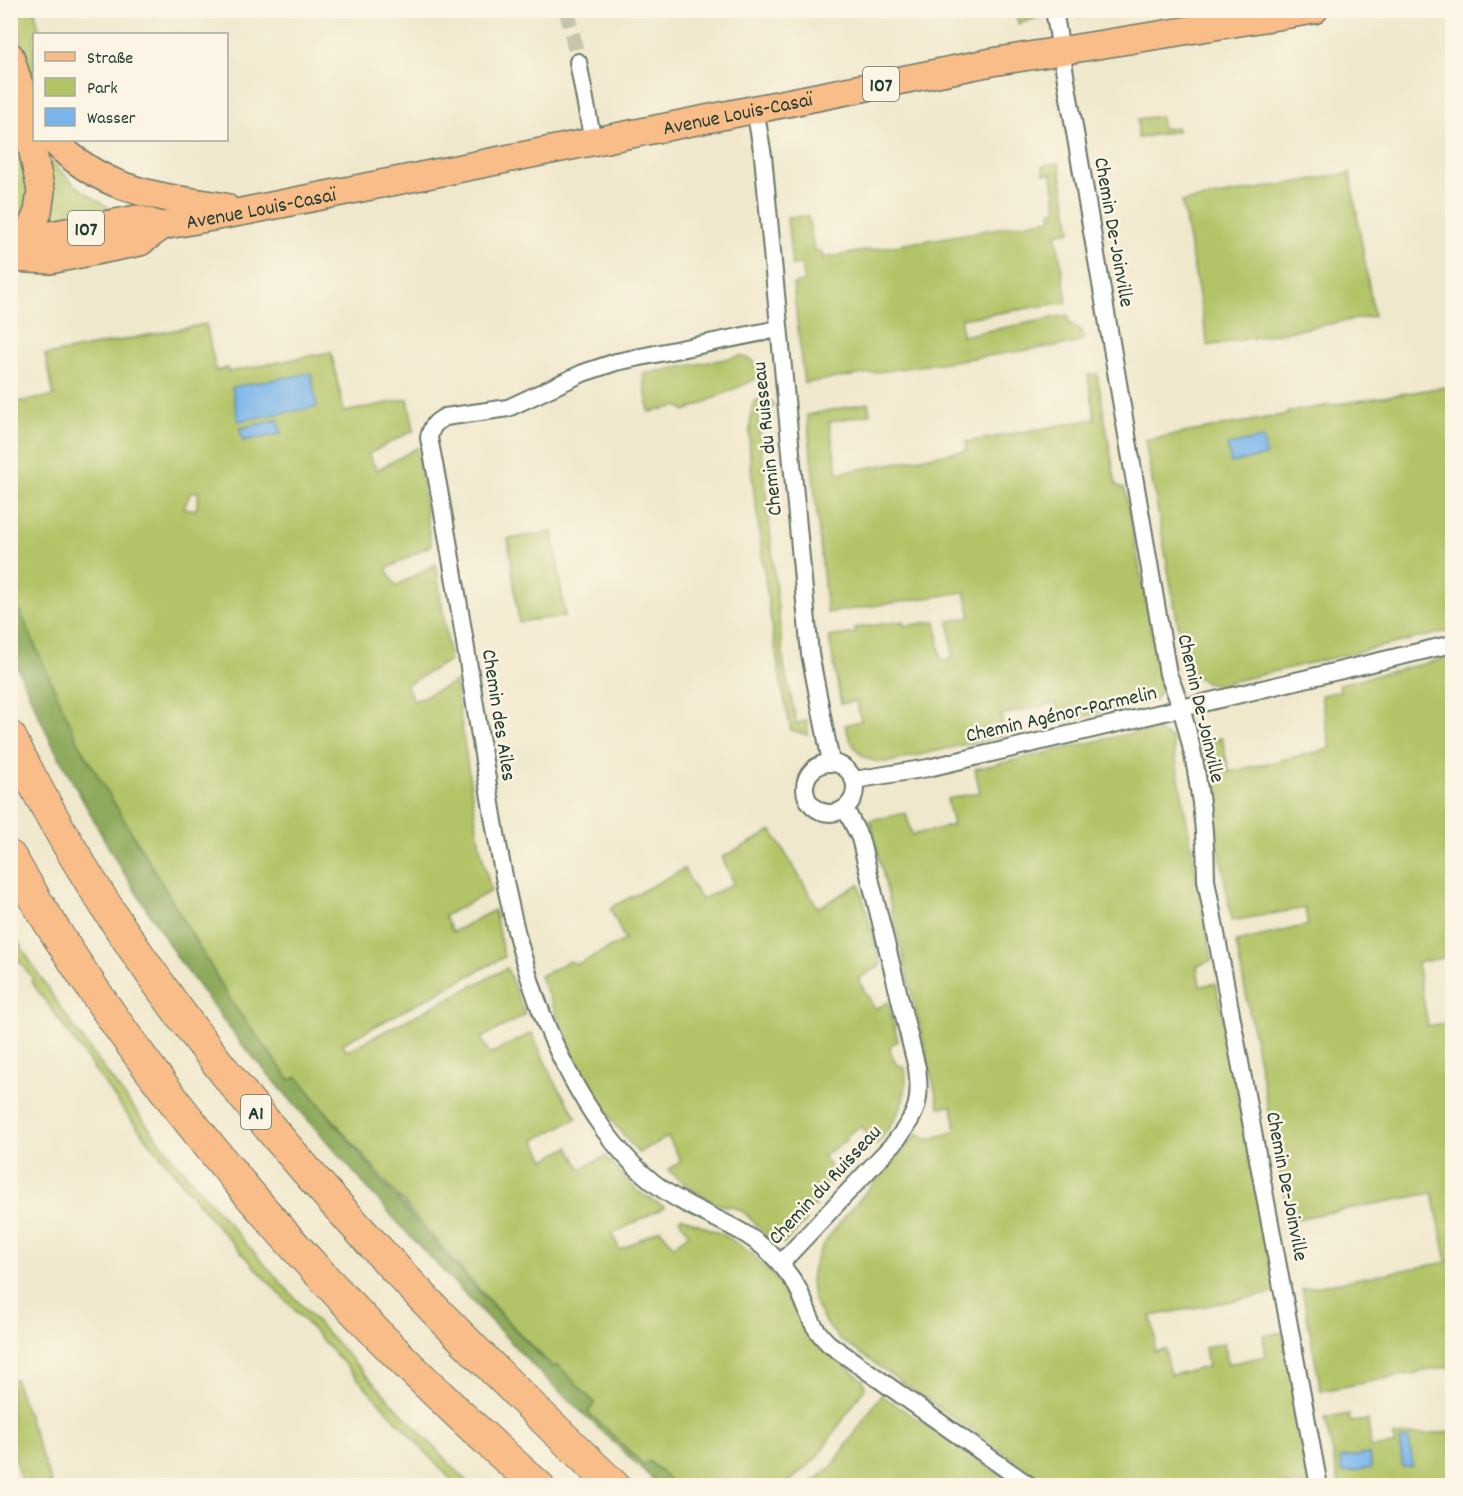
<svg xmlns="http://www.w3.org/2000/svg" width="1463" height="1496" viewBox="0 0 1463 1496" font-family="Dekko,sans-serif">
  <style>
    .green { fill: #b3c467; stroke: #69804e; stroke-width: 1.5; fill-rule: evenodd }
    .forest { fill: #8eaa5c; stroke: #567448; stroke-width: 1.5 }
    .water { fill: #79b5eb; stroke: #4c7990; stroke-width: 1.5 }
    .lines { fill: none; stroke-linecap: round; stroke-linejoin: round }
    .street-tunnel { stroke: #c6c6ae; stroke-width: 16; stroke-dasharray: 16 8; stroke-linecap: butt }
    .street-casing { stroke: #687969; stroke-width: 20 }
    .primary-casing { stroke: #687969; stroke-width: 30 }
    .highway-casing { stroke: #687969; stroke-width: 34 }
    .street { stroke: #fff; stroke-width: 16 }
    .primary { stroke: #f8bd88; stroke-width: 27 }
    .highway { stroke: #f8bd88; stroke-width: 32 }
    .labels { text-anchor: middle; stroke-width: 5; stroke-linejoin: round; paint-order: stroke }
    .shield { fill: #fcf5e5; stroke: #617469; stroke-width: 1.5 }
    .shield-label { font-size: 20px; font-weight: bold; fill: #1f3d34 }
    .street-label { font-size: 21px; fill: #1f3d34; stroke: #fcf5e5 }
  </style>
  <rect width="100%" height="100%" fill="#fcf5e5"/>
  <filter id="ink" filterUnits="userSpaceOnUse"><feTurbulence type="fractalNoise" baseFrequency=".0167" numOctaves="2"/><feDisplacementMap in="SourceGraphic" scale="12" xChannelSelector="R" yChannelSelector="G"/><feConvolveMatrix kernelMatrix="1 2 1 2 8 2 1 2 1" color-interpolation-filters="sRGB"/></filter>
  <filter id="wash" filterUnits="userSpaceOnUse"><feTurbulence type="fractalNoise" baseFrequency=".008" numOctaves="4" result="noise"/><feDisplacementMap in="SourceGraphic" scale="24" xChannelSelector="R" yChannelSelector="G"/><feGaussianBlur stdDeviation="1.35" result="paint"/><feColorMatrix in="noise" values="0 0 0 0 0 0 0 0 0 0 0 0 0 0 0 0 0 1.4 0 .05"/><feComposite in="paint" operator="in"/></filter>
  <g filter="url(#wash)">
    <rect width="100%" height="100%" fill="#f0e8cc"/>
    <g class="green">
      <path d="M16 11H35L40 34H34V83L21 43Z"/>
      <path d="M1016 11H1042L1043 16 1018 24Z"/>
      <path d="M1078 11V10L1121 11 1079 17Z"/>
      <path d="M1160 116 1163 129 1176 127 1178 131 1138 138V119Z"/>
      <path d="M10 122C20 154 43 203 11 228Z"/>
      <path d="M43 153 75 185 112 210 53 227 47 217Z"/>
      <path d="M1059 163 1071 231 1056 234 1067 302 961 319 962 336 1068 315 1069 323 1082 331 1084 338 1076 343 804 383 793 284 804 282 802 264 792 265 787 217 808 216 814 251H821L823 258 1052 219 1051 211 1057 210 1052 174H1044L1043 166Z"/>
      <path d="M1350 173 1374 316 1208 346 1182 202Z"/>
      <path d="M206 324 216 371 227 368 228 372 331 352 344 412 408 399 414 430 368 454 377 470 417 448 431 545 386 569 396 586 436 564 450 660 406 685 414 701 455 682 480 847 491 891 444 916 453 932 494 910 504 957 342 1044 347 1051 507 968 525 1015 481 1038 490 1054 532 1033 552 1077 577 1118 535 1140 545 1160 569 1147 581 1169 605 1156 637 1191 665 1207 612 1234 620 1250 660 1229 674 1246 689 1234 679 1219 682 1217 724 1235 751 1253 772 1273 815 1344 863 1380 865 1388 816 1458 786 1485H675L649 1461 644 1465 587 1412 595 1403C527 1347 472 1282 415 1216 376 1170 336 1125 298 1077L290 1080 234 1006 78 742 12 595 11 403 54 396 45 355ZM278 420 281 434 243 441 240 428ZM191 492H199L196 510 184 508Z"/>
      <path d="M741 356 752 360 758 366 759 374 754 380 686 411 678 406 649 412 643 374Z"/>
      <path d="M1097 374 1116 485 1125 489 1162 688 1155 700 1060 722 1056 703 1001 715 1005 735 889 762C862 764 852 749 845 725L861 721 856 701 841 704 829 637 856 633 855 628 903 621 904 626 936 621 941 660 953 658 949 621 971 617 965 592 827 613 807 415 868 403 870 414 829 422 838 473 967 450 966 442 1095 419 1088 375Z"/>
      <path d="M1452 386V630L1217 685C1198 681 1192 675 1184 658L1145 440 1288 414V412Z"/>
      <path d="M763 397 773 403V407L758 415 784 667 797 724 807 720 808 735 791 730C775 661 766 592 758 521 753 482 744 441 754 402Z"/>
      <path d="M553 532 565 616 519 622 508 539Z"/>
      <path d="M1452 657V956L1417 963 1428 1026 1452 1022V1366L1321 1391 1302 1289 1447 1262 1433 1193 1289 1220 1236 942 1308 925 1305 908 1232 921 1200 742 1202 734 1204 742 1222 738 1229 772 1330 749 1321 695 1340 691 1339 684Z"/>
      <path d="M1153 728 1172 739 1212 960 1197 966 1200 986 1216 983 1275 1293 1151 1316 1155 1338 1154 1351 1165 1349 1170 1375 1208 1367 1205 1347 1224 1343 1228 1364 1266 1356 1263 1336 1283 1332 1310 1485H1050L838 1338C790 1283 813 1254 854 1206 875 1181 897 1157 918 1133L927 1140 956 1131 952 1106 939 1107 870 820 906 813 912 835 953 825 947 799 980 792 975 769Z"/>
      <path d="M772 831 818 908 859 884 881 965 858 979 875 1009 888 1002 898 1041 891 1045 890 1051 896 1064 905 1068C910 1101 895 1121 876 1145L861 1126 846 1136 847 1140 823 1156 836 1176 809 1194 816 1205 802 1214 806 1221 784 1243C765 1243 755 1218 740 1210 734 1206 725 1207 718 1204 699 1196 683 1183 668 1170L681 1161 668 1137 638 1153 614 1123 581 1073 540 976 569 961 578 964 625 940 610 908 684 869 701 900 734 883 722 857Z"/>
      <path d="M11 930C135 1137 305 1310 470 1485H456L216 1225 125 1112 31 981 33 979 11 951Z"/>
      <path d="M15 1379 52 1485H23L11 1449V1380Z"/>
      <path d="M881 1395 1015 1485 809 1486 833 1465Z"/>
      <path d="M1349 1414 1350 1422 1368 1420 1371 1448 1394 1445V1436L1452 1432V1485H1339L1325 1418Z"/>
    </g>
    <path class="forest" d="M11 591 78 742 234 1006 290 1080 298 1077C377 1178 462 1277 552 1368L558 1365 595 1403 588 1412 644 1465 649 1461 675 1485H659L541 1374 406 1232 239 1041 177 957 114 857 51 742 11 654Z"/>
    <g class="water">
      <path d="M311 373 317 407 238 421 232 387Z"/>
      <path d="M278 420 281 434 243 441 240 428Z"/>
      <path d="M1263 438 1266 456 1231 463 1227 445Z"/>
      <path d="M1409 1439 1413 1466 1403 1467 1399 1440Z"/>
      <path d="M1369 1454 1371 1468 1342 1473 1340 1458Z"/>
    </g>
  </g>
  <g filter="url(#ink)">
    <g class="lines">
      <path class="street-tunnel" d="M567 10 578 62"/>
      <g class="street-casing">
        <g id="street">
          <path d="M1054 10 1168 674C1194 732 1206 816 1206 880L1319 1486"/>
          <path d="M578 62 593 142"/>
          <path d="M755 109 763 156 810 654 831 762"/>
          <path d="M778 329 616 362 583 373 508 408 445 417C435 422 431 427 429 438 449 537 464 637 480 736 503 876 519 1012 604 1130 626 1160 652 1186 685 1203 714 1219 745 1229 770 1253 779 1262 789 1274 796 1285 809 1308 807 1323 829 1344L1030 1486"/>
          <circle cx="830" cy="788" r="25"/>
          <path d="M854 780 928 768 1452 644"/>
          <path d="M780 1264 895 1142C916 1115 922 1103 917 1068L860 838 845 808"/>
        </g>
      </g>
      <g class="primary-casing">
        <g id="primary">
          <path d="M10 56 19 85 28 100"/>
          <path d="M53 140C103 192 156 196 225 207"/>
          <path d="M19 254 38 212 41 191 19 85"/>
          <path id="s1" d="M17 257 45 236 137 219 162 226 246 211 992 62 1314 10"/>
          <path d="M10 258 50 260 140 242 162 226"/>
        </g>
      </g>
      <g class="highway-casing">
        <g id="highway">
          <path d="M10 737C154 1029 380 1264 614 1486"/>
          <path d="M10 857C147 1094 332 1305 538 1486"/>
        </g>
      </g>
      <use href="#street" class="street"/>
      <use href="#primary" class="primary"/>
      <use href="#highway" class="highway"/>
    </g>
  </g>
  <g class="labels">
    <g class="shield">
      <rect x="863" y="67" width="36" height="34" rx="4.5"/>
      <rect x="68" y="211" width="36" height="34" rx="4.5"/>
      <rect x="241" y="1095" width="30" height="34" rx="4.5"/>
    </g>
    <g class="shield-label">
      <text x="881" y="91">107</text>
      <text x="86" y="235">107</text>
      <text x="256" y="1119">A1</text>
    </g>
    <g class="street-label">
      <text dy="7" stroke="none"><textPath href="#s1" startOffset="741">Avenue Louis-Casaï</textPath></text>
      <text dy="7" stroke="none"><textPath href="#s1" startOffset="255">Avenue Louis-Casaï</textPath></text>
      <text transform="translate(1115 232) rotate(80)" y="7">Chemin De-Joinville</text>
      <text transform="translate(766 439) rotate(-96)" y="7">Chemin du Ruisseau</text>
      <text transform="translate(1202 708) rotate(77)" y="7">Chemin De-Joinville</text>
      <text transform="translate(1061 713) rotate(-13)" y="7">Chemin Agénor-Parmelin</text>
      <text transform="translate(500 715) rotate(81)" y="7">Chemin des Ailes</text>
      <text transform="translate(824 1184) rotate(-47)" y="7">Chemin du Ruisseau</text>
      <text transform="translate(1288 1186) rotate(79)" y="7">Chemin De-Joinville</text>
    </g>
  </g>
  <rect width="1463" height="1496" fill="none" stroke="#fcf5e5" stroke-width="36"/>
  <rect x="33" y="33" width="195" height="108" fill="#fcf5e5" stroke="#a4ab9e" stroke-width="1.5"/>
  <rect x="45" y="52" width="30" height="9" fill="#f8bd88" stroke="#a4ab9e" stroke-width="1.5"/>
  <text x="87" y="63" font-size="18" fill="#1f3d34">Straße</text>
  <rect x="45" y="78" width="30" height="18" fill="#b3c467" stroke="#a4ab9e" stroke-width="1.5"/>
  <text x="87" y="93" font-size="18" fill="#1f3d34">Park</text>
  <rect x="45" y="108" width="30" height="18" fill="#79b5eb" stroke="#a4ab9e" stroke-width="1.5"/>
  <text x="87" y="123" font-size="18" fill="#1f3d34">Wasser</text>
</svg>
